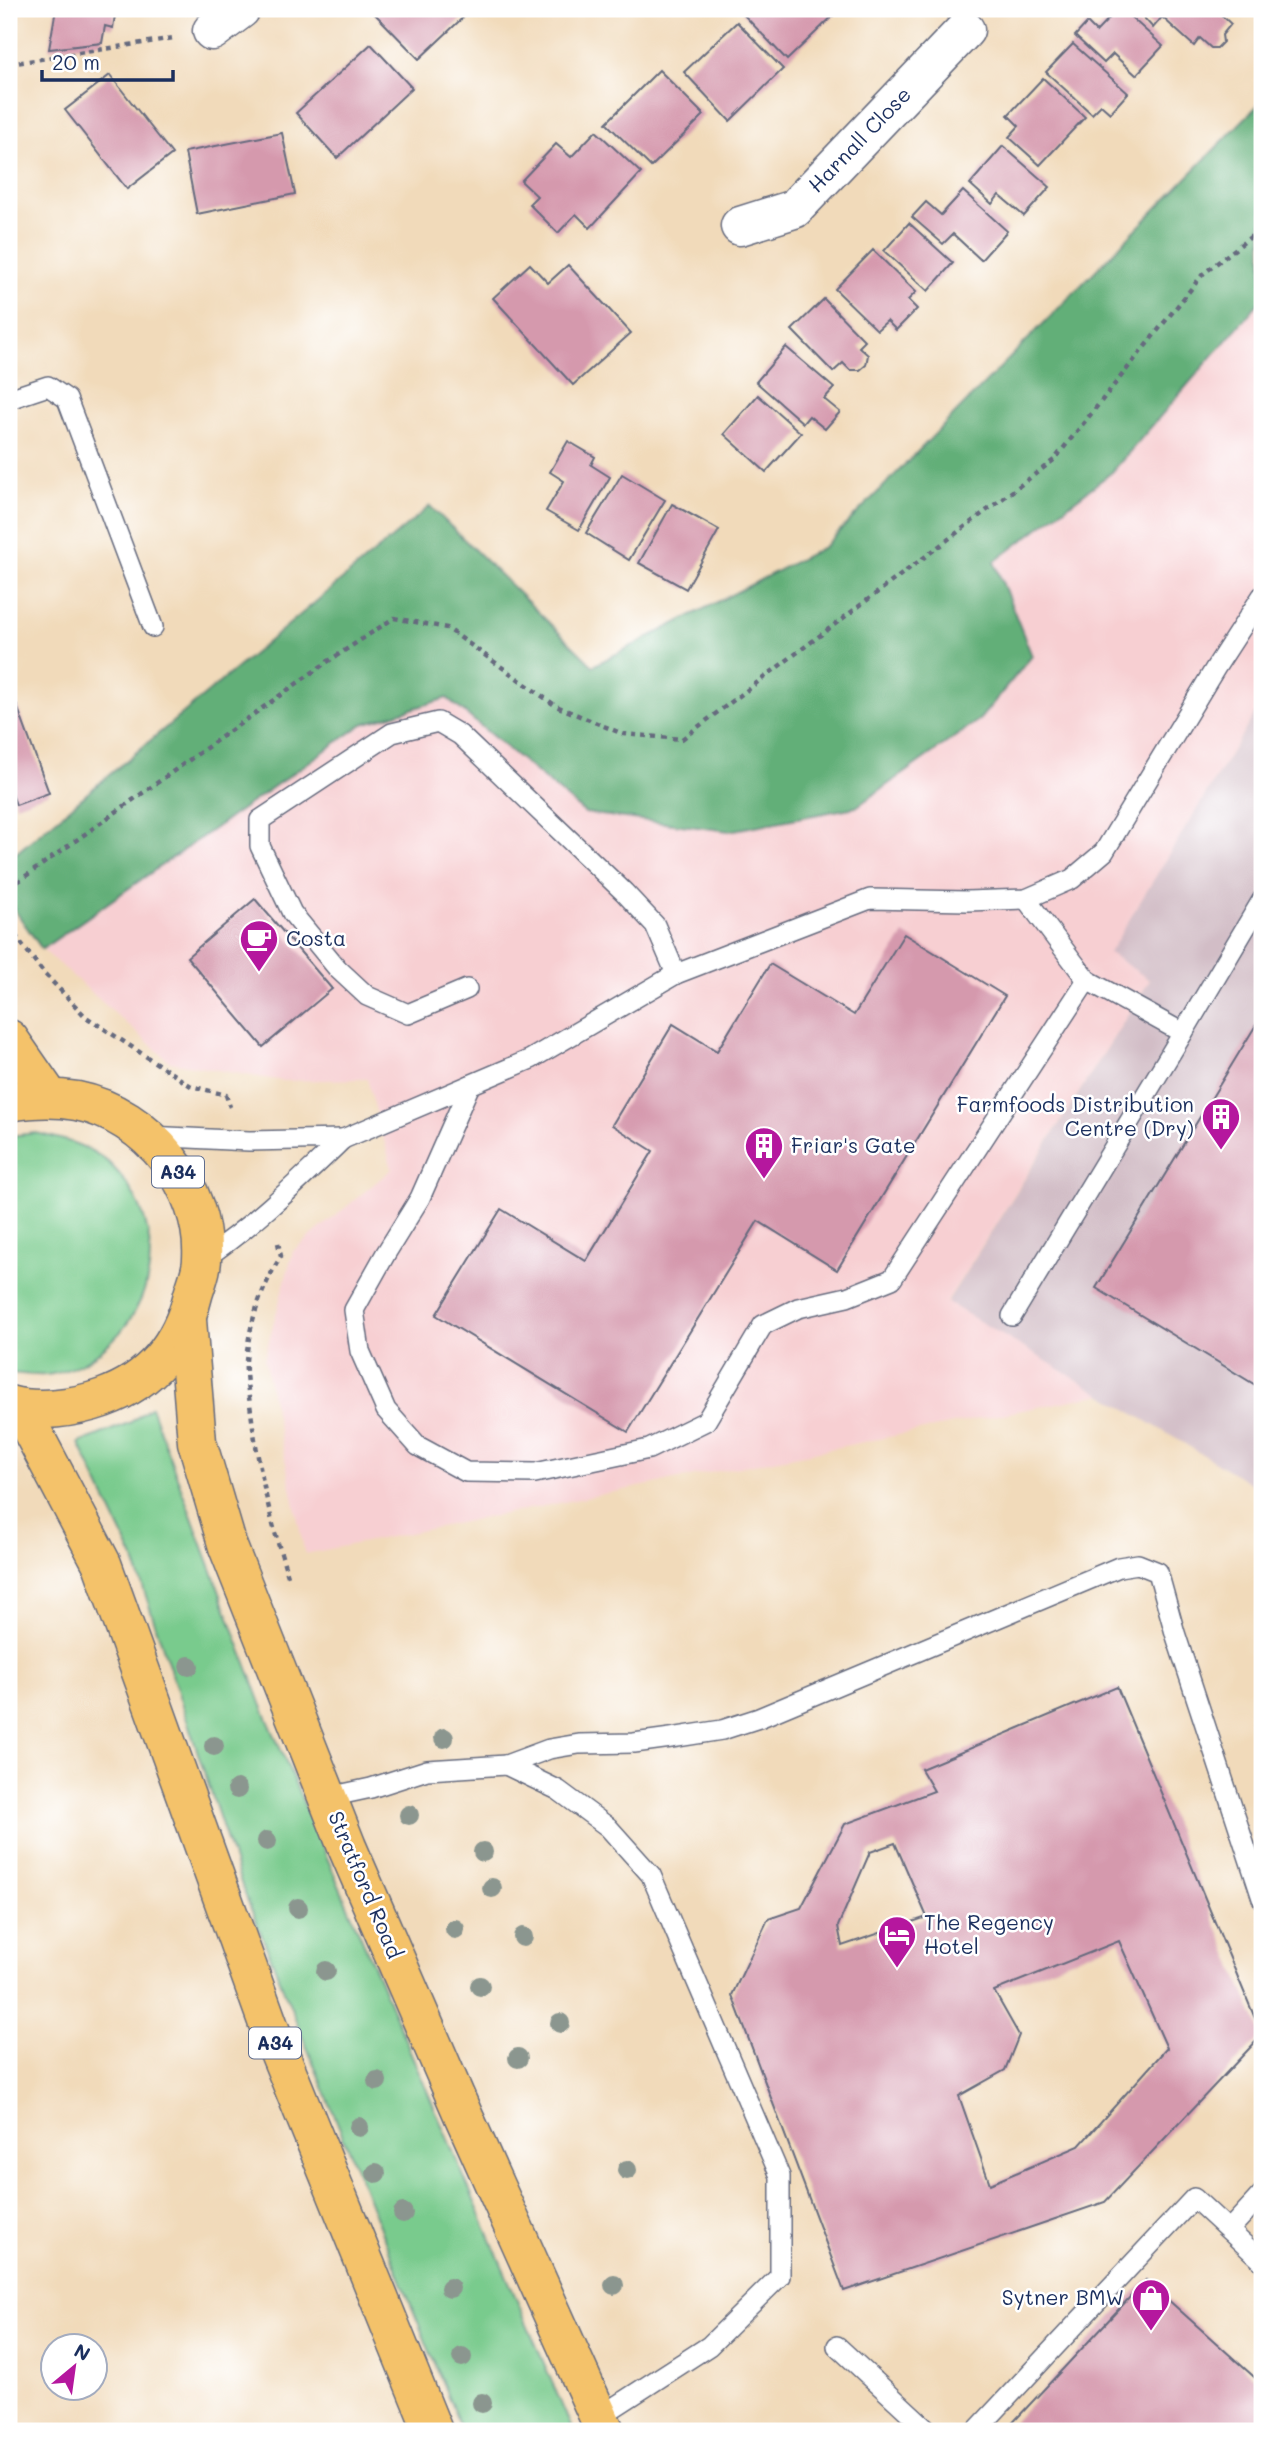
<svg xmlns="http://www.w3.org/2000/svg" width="1271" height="2440" viewBox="0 0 1271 2440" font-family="Mali,sans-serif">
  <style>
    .built { fill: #f7cfd2 }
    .industrial { fill: #d2bdc6 }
    .green { fill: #79cb8d; stroke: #4a7d76; stroke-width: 2 }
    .forest { fill: #62af78; stroke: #3e6f6b; stroke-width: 2 }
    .building { fill: #d599ad; fill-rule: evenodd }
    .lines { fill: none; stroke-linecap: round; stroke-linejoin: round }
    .lane-casing { stroke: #666b7e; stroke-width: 22 }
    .street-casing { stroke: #666b7e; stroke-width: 41 }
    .highway-casing { stroke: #666b7e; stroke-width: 41 }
    .path { stroke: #666b7e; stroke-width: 4.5; stroke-dasharray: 5 5; stroke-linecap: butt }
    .lane { stroke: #fff; stroke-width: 19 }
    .street { stroke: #fff; stroke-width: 38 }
    .highway { stroke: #f4c26a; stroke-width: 38 }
    .tree { fill: #8b968f }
    .labels { text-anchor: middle; stroke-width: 5; stroke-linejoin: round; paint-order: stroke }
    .shield { fill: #fff; stroke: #5f6d8e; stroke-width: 2 }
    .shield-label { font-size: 19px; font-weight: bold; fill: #1b2f5e }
    .street-label { font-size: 21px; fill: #1b2f5e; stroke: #fff }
    .poi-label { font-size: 21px; fill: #1b2f5e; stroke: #fff; text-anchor: start }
  </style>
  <rect width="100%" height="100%" fill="#fff"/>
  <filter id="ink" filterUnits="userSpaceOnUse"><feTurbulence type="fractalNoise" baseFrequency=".0143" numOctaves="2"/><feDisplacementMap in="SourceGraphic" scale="14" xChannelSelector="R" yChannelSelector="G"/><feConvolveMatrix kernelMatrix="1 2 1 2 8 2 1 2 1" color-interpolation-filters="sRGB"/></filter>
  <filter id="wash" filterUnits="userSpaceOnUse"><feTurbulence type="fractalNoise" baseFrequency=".00686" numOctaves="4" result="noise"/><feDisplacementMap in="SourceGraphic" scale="28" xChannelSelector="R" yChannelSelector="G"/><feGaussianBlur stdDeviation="1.57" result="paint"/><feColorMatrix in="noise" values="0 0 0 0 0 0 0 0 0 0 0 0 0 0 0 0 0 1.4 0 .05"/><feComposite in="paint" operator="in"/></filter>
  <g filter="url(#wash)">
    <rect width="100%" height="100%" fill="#f1daba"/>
    <path class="built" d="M1262 299V702L1110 952 1150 980 947 1301 1103 1394 305 1554 264 1359 293 1251 392 1169 367 1079 283 1081 170 1062 42 949 363 724 447 698 585 813 1112 472Z"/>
    <path class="industrial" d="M1262 702V1490L947 1302 1150 980 1109 953Z"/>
    <g class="green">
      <path d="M36 1133C62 1139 89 1145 109 1163 167 1219 163 1304 99 1352 85 1363 64 1373 46 1375 34 1376 21 1374 9 1373V1136Z"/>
      <path d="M151 1407 262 1706 573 2431H462L243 1889 133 1557 79 1443 131 1422Z"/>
    </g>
    <path class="forest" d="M1262 101V299L1112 472 994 562 1032 656 980 719 856 807 729 831 585 813 447 698 363 724 42 949 9 902V859L430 506 593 666 824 547Z"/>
    <g id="blocks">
      <g class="building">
        <path d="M56 9H116L113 28 105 26 102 43 49 49Z"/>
        <path d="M381 9H472L419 59 375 14Z"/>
        <path d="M746 9H840L787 60 742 13Z"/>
        <path d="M1118 9H1122L1163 46 1136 75 1113 54 1104 63 1075 36 1087 23 1096 32Z"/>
        <path d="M1136 9H1215L1231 24 1222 35 1223 42 1217 48H1211L1200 38 1194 46 1162 17 1153 28Z"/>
        <path d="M737 22 783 69 730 121 684 72Z"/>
        <path d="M371 44 412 88 337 158 296 113Z"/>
        <path d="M1073 44 1128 93 1110 113 1101 105 1092 114 1046 72Z"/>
        <path d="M659 70 704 115 651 167 606 123Z"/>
        <path d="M110 75 172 154 127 189 65 110Z"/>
        <path d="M1043 78 1085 117 1040 165 1009 137 1019 126 1008 115Z"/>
        <path d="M596 131 641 173 590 228 576 214 558 233 529 204 537 196 521 181 556 144 571 157Z"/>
        <path d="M282 133 295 194 197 214 185 152Z"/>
        <path d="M1003 146 1050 187 1024 216 999 195 992 204 970 184Z"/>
        <path d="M963 191 1007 231 981 260 953 234 943 244 912 217 926 202 941 215Z"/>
        <path d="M909 223 953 263 928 291 884 251Z"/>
        <path d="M873 250 916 292 908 300 917 309 896 330 887 321 877 330 835 289Z"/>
        <path d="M530 264 548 283 568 265 631 333 573 385 493 298Z"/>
        <path d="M824 299 865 341 859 347 868 355 866 365 860 370H850L843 363 833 372 792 330Z"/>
        <path d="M786 347 834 388 824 399 840 412 825 429 809 416 803 423 756 382Z"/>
        <path d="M758 395 801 433 766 472 724 434Z"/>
        <path d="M568 441 595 457 591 465 610 477 579 530 546 511 564 481 550 472Z"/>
        <path d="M622 474 665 500 629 560 586 533Z"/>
        <path d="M672 504 719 530 686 589 639 563Z"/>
        <path d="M9 684 49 793 16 805 12 794 9 796Z"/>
        <path d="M255 899 332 989 263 1047 187 957Z"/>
        <path d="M904 934 1005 996 837 1270 758 1221 628 1432 436 1315 501 1209 586 1261 653 1151 612 1125 673 1024 717 1051 770 964 854 1015Z"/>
        <path d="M1262 1015V1389L1096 1288Z"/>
        <path d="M1117 1687 1262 2035 1105 2202 844 2291 732 1995 768 1919 801 1908 845 1824 934 1791 921 1769ZM895 1843 927 1917 842 1946 838 1926 870 1852ZM1119 1941 1167 2048 1079 2146 990 2184 959 2096 1005 2070 1019 2035 994 1991Z"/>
        <path d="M1146 2280 1262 2384V2431H1005Z"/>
      </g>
    </g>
  </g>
  <g filter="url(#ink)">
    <use href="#blocks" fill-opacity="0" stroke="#666b7e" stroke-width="2"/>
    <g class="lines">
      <g class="lane-casing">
        <g id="lane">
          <path d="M9 399 48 386 67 399 153 627"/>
          <path d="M1026 899 1087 980"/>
          <path d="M467 989 408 1014 367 996 338 969 292 913 260 846V820L392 733 438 722 460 735 624 892 655 925 676 974"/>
          <path d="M1183 1033 1262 900"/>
          <path d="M470 1085 420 1198 386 1253 354 1310 360 1351 386 1410 418 1446 466 1472 535 1473 649 1449 706 1421 763 1325 798 1308 847 1297 892 1279 1087 980 1183 1033 1012 1316"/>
          <path d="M149 1136 249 1141 343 1139C298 1182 254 1225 202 1260"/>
          <path d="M343 1139 531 1059 676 974 870 899 967 901 1026 899 1072 879 1104 852 1216 667 1262 596"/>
          <path d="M506 1765 549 1749 579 1744 634 1743 671 1738 722 1730 759 1718 1119 1567 1138 1564 1158 1572 1175 1633 1262 1898"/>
          <path d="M329 1797 371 1788 427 1770 506 1765 558 1790 608 1827 651 1875 780 2176V2276L709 2346 599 2417"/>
          <path d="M1229 2230 1262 2194"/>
          <path d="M837 2346 929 2431"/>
          <path d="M976 2431 1194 2198 1262 2261"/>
        </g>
      </g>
      <g class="street-casing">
        <g id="street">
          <path d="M212 31 241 9"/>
          <path d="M740 226 794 209 965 30"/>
        </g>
      </g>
      <g class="highway-casing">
        <g id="highway">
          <path d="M9 1039 50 1098"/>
          <path d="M9 1102C31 1098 55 1097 77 1101 148 1115 206 1187 202 1259 202 1271 196 1284 193 1295 181 1344 151 1381 103 1398 75 1408 38 1413 9 1405"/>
          <path d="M187 1320 197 1442 228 1547 347 1847 464 2117 605 2431"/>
          <path d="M20 1408 102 1564 271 2032 433 2431"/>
        </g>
      </g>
      <g class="path">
        <path d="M9 64 174 38"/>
        <path d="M9 888 327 662 394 618 447 628 556 706 623 734 682 739 1054 460 1203 274 1262 228"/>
        <path d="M9 927 43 972 86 1017 191 1086 226 1095 230 1107"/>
        <path d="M278 1243 281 1256C261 1289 249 1323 246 1361 245 1375 248 1390 250 1404 257 1462 270 1520 288 1576"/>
      </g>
      <use href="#lane" class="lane"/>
      <use href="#street" class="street"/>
      <use href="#highway" class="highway"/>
    </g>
    <g class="tree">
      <circle cx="189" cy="1666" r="10"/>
      <circle cx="444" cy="1738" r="10"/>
      <circle cx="214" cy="1746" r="10"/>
      <circle cx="237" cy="1789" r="10"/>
      <circle cx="409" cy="1815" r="10"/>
      <circle cx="267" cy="1841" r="10"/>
      <circle cx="483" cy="1852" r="10"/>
      <circle cx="492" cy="1888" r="10"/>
      <circle cx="298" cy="1908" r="10"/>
      <circle cx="455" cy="1929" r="10"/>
      <circle cx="523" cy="1937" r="10"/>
      <circle cx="326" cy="1971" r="10"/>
      <circle cx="480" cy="1986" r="10"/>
      <circle cx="560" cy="2023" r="10"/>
      <circle cx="518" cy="2058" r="10"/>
      <circle cx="377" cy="2081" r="10"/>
      <circle cx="359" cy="2127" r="10"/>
      <circle cx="627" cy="2170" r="10"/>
      <circle cx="376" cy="2173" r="10"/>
      <circle cx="403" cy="2213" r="10"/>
      <circle cx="614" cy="2285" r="10"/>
      <circle cx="450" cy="2288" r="10"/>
      <circle cx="462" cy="2357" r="10"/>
      <circle cx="482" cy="2403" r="10"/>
    </g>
  </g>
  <defs>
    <g id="cafe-pin" transform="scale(2.0125)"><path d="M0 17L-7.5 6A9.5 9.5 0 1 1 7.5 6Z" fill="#b5179e" stroke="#fff"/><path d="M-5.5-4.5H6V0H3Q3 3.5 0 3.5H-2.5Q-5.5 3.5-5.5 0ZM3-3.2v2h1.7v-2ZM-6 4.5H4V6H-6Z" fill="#fff"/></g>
    <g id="building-pin" transform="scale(2.0125)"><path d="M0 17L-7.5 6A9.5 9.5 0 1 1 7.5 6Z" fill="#b5179e" stroke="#fff"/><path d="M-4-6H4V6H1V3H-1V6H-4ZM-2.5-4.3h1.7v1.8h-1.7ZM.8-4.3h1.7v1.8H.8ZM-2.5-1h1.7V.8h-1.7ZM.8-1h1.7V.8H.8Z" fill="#fff"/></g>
    <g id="hotel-pin" transform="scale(2.0125)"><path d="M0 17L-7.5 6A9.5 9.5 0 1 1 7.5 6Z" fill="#b5179e" stroke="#fff"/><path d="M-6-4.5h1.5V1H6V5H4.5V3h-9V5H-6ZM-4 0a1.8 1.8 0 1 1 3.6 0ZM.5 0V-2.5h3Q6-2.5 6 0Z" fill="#fff"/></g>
    <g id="shop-pin" transform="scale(2.0125)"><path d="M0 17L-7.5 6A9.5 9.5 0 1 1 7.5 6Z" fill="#b5179e" stroke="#fff"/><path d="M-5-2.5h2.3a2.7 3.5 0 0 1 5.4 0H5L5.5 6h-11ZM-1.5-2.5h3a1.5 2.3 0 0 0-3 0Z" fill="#fff"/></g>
  </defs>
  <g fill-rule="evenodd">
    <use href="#cafe-pin" x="259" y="939"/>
    <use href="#building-pin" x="1221" y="1117"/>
    <use href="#building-pin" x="764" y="1146"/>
    <use href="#hotel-pin" x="897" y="1935"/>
    <use href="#shop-pin" x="1151" y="2298"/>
  </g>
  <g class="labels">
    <g class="shield">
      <rect x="152" y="1156.5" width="52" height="31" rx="5"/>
      <rect x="249" y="2027.5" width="52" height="31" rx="5"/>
    </g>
    <g class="shield-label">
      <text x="178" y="1179">A34</text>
      <text x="275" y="2050">A34</text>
    </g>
    <g class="street-label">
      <text transform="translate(860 140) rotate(-46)" y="7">Harnall Close</text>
      <text transform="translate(365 1885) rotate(67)" y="7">Stratford Road</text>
    </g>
    <g class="poi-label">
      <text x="286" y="946">Costa</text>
      <text x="1194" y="1112" text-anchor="end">Farmfoods Distribution<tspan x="1194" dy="24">Centre (Dry)</tspan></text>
      <text x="791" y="1153">Friar's Gate</text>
      <text x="924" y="1930">The Regency<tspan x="924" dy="24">Hotel</tspan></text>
      <text x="1124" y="2305" text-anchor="end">Sytner BMW</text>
    </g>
  </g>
  <rect width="1271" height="2440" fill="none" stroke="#fff" stroke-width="35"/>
  <g transform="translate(74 2367) rotate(29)"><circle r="33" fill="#ffffff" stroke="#a4acbf" stroke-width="2"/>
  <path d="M0-5L12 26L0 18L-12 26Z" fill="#b5179e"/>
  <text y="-10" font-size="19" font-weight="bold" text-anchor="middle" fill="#1b2f5e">N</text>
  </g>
  <path d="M42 70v10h131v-10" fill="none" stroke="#1b2f5e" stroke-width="3.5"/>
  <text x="52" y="70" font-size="21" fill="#1b2f5e" stroke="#ffffff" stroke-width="5" paint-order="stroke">20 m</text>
</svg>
